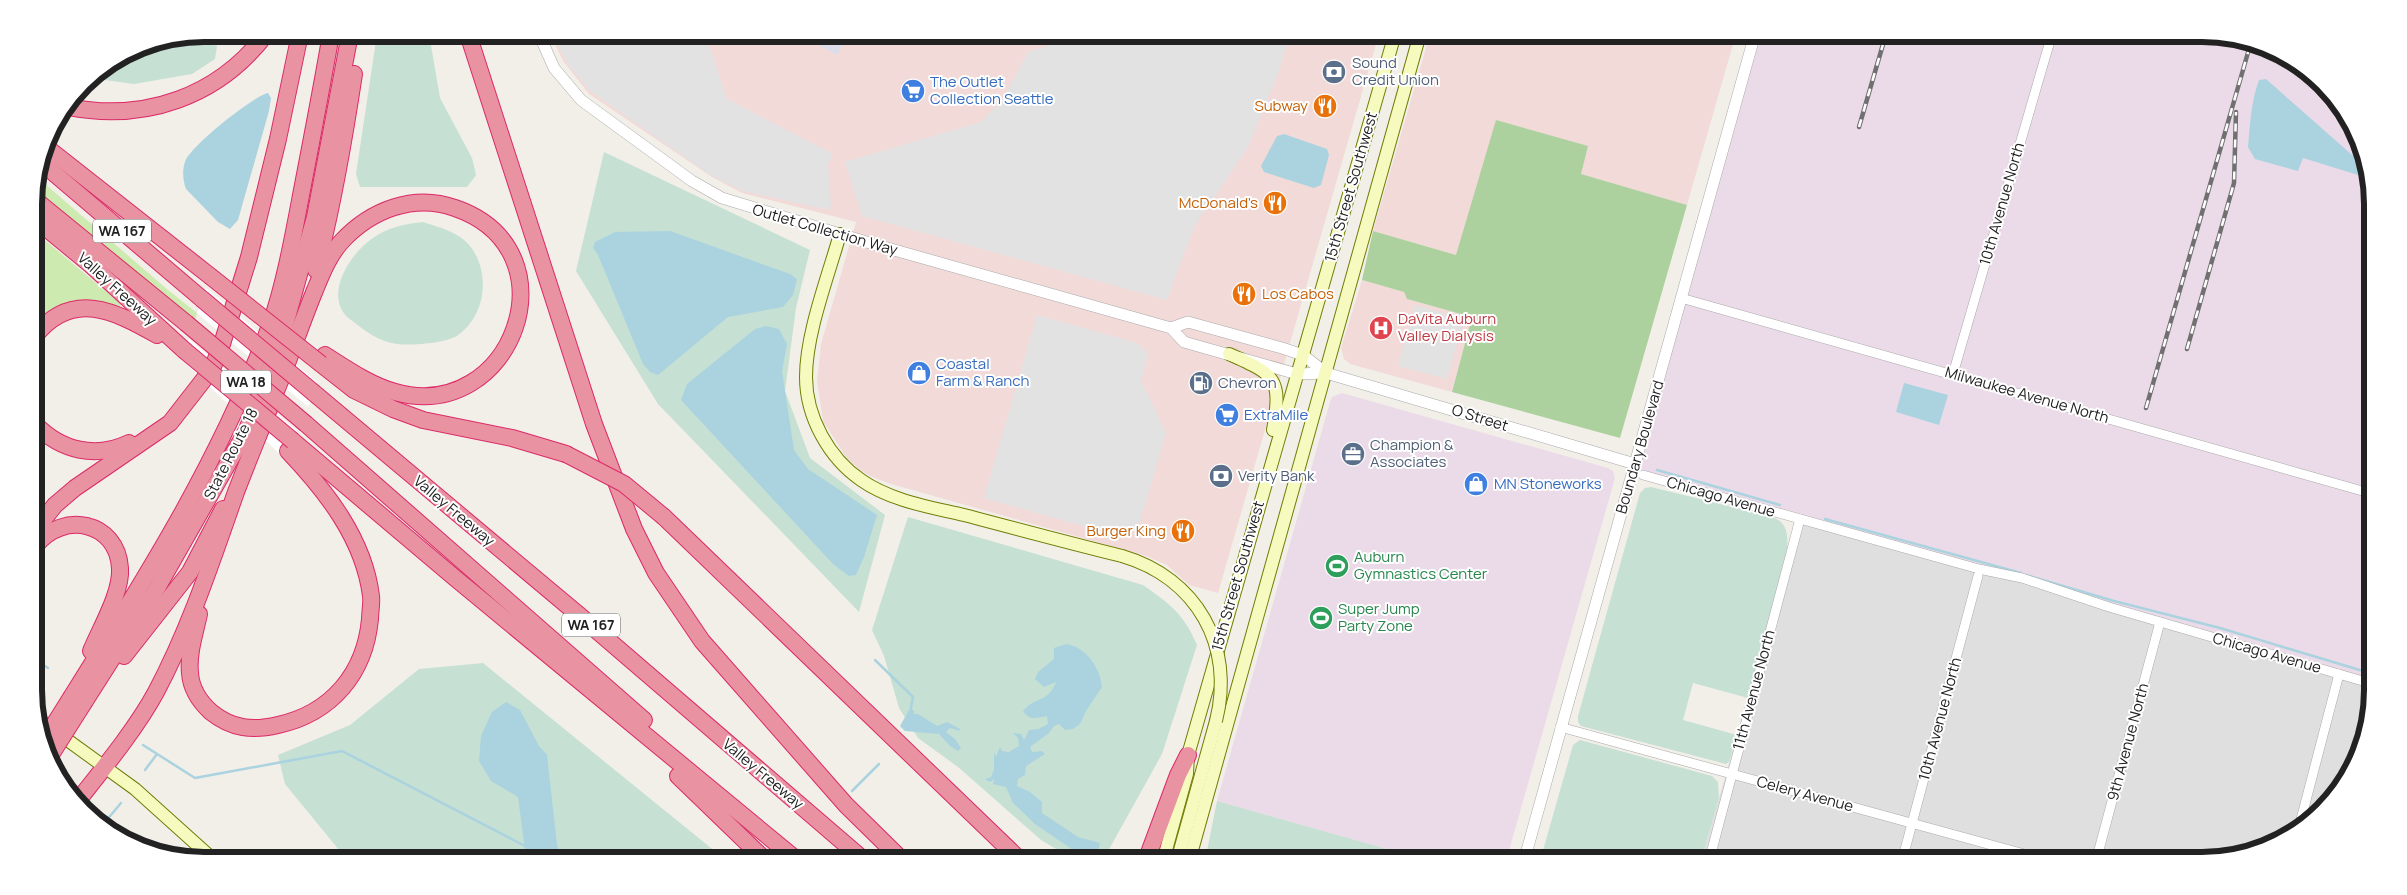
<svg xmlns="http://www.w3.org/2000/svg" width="2407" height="895" viewBox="0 0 2407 895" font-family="Manrope,sans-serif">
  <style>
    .residential { fill: #e0dfdf }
    .commercial { fill: #f2dad9 }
    .industrial { fill: #ebdbe8 }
    .grass { fill: #cdebb0 }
    .forest { fill: #add19e }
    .wetland { fill: #c6e0d4 }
    .parking { fill: #e2e2e2 }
    .plaza { fill: #dddde8 }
    .water { fill: #aad3df }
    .pier { fill: #fff }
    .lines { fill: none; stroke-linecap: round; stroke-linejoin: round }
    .stream { stroke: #aad3df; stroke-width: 2.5 }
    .minor-casing { stroke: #a9a9a9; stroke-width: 10 }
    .tertiary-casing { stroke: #a9a9a9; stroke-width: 12 }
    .secondary-casing { stroke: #707d05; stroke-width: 14 }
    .motorway-casing { stroke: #dc2a67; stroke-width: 18 }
    .minor { stroke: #fff; stroke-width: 9 }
    .tertiary { stroke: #fff; stroke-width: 11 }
    .secondary { stroke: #f7fabf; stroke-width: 12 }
    .motorway { stroke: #e892a2; stroke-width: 16 }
    .rail-casing { stroke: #707070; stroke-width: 4.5 }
    .rail { stroke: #fff; stroke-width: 2.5; stroke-dasharray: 8; stroke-linecap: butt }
    .secondary-bridge-casing { stroke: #707d05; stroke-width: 14; stroke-linecap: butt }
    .motorway-bridge-casing { stroke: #dc2a67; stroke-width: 18; stroke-linecap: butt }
    .secondary-bridge { stroke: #f7fabf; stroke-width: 12 }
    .motorway-bridge { stroke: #e892a2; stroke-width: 16 }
    .labels { text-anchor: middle; stroke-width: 4; stroke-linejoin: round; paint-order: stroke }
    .shield { fill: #fff; stroke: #646464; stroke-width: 1 }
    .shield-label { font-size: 14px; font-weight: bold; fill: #222 }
    .service-label { font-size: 15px; fill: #4e5e75; stroke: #fff; text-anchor: start }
    .shop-label { font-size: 15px; fill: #366cbe; stroke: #fff; text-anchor: start }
    .food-label { font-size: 15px; fill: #c56008; stroke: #fff; text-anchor: end }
    .street-label { font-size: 15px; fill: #222; stroke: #fff }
    .health-label { font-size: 15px; fill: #be3a42; stroke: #fff; text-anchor: start }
    .leisure-label { font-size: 15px; fill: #27864d; stroke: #fff; text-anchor: start }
    .rim { fill: none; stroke: #222; stroke-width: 6 }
  </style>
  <rect width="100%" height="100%" fill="#f2efe9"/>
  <path class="residential" d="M1797 515 2373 681 2364 745 2344 786 2307 826 2258 852 2213 861H1701L1737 735Z"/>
  <g class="commercial">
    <path d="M550 34H1379L1218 593 1189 585 1167 565 1146 556 891 484 870 476 860 470 846 457 823 421 817 381 821 344 856 222 742 193 712 177 589 94 563 61Z"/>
    <path d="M1430 34H1736L1687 205 1580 174 1588 146 1456 255 1373 231Z"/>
    <path d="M1362 280 1404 292 1407 299 1472 317 1452 392 1350 364 1344 359 1341 348Z"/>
  </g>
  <g class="industrial">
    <path d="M205 34H221L217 46 185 38Z"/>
    <path d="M1757 34H2203L2257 43 2331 92 2356 129 2372 182 2373 681 1634 468Z"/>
    <path d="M1342 393 1608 468 1613 471 1615 478 1506 861H1430L1217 801 1330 402 1332 397Z"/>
  </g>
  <g class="grass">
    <path d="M38 178 168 290 197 313 195 321 35 190Z"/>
    <path d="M34 231 121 304 120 306 93 301 35 327Z"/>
  </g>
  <path class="forest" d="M1496 120 1588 146 1581 174 1687 205 1620 438 1452 392 1472 317 1407 299 1404 292 1362 280 1373 231 1456 255Z"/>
  <g class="wetland">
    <path d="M377 34H429L440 98 472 158 476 175 467 187H360L356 174Z"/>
    <path d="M185 38 217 46 215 59 192 74 134 84 90 78 139 47Z"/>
    <path d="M604 152 810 250 796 308 785 391 810 458 885 515 859 612 658 404 576 271Z"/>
    <path d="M423 222C438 227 459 232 470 246 491 273 486 316 457 336 445 343 410 346 397 344 379 342 364 330 351 320 321 298 350 253 373 238 388 227 405 224 423 222Z"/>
    <path d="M1651 487 1773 517C1788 524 1788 535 1787 550L1748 698 1693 683 1683 720 1737 735 1729 762 1726 764 1581 726 1578 722V716L1640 493 1645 488Z"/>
    <path d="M908 517 1143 585C1170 604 1184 614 1197 645L1162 754 1107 853 1097 861 1075 860 1041 840 958 767 918 738 899 708 884 656 872 630Z"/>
    <path d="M483 663 727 861H348L285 784 278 755 350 725 419 669Z"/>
    <path d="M1580 740 1712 776 1718 782 1719 798 1701 861H1540L1573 745Z"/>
    <path d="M1217 801 1430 861H1205Z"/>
  </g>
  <g class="parking">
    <path d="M552 34H705L727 99 833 154 828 164 831 205 829 210 743 191 712 176 590 91 569 66Z"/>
    <path d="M1075 34H1290L1278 74 1248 147 1194 227 1167 300 862 216 845 162 981 122 1002 100 1028 52 1074 37Z"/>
    <path d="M1415 305 1464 319 1447 379 1398 366Z"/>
    <path d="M1037 315 1137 343 1147 352V357L1141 380 1166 433 1139 525 1132 533 1126 536H1118L984 498Z"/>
  </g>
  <g class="plaza">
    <path d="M800 34H838L845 39 837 55 801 36Z"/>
    <path d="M898 34H928L901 43Z"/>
    <path d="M937 34H965L959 45Z"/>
  </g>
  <g class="water">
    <path d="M2266 79 2368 169 2371 179 2303 158 2298 171 2255 159 2248 147C2250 125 2251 101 2259 80Z"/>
    <path d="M268 93 271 98 269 111 238 220 230 229 218 222 186 189C183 181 182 170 185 162 188 148 253 96 268 93Z"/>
    <path d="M1284 134 1327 149 1329 155 1321 185 1314 188 1264 172 1261 166 1277 136Z"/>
    <path d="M670 231 790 274 797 279 793 295 783 307 728 317 658 375 650 372 643 364 598 255 593 248 595 242 615 232Z"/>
    <path d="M766 326 779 329 787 344 782 371 794 450 808 469 877 515 864 557 856 575 849 576 833 564 681 400 687 384 755 329Z"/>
    <path d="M1904 383 1948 395 1939 425 1896 412Z"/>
    <path d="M1067 644C1087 648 1100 668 1102 687L1086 711 1080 724 1073 729 1065 730 1059 724 1054 726 1049 733 1030 747 1032 752 1042 751 1045 754 1026 766 1025 775 1018 779 1017 786 1030 792 1042 802V813L1078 837 1100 843 1097 855 1085 858 1035 824 1013 803 1006 787 993 784 994 779 990 782 985 779 991 777 994 770V752L996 757 1000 747 1002 751 1009 752 1019 746 1018 738 1013 733 1021 734 1024 740 1029 730 1038 729 1048 724 1047 716C1037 718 1029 721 1023 711 1036 696 1048 703 1056 682L1044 687 1035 679 1038 672 1054 659V648Z"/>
    <path d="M506 702 520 710 539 746 547 755 557 845 564 861H524L526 857 518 797 491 781 479 761 481 736 492 712Z"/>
    <path d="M909 710H914V714H918L937 726 947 722 960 729 959 731 950 728 946 732 955 739 961 748 958 751 950 746 939 734 905 731 900 726Z"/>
  </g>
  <g class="pier">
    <path d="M206 288 317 382 308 407 197 313Z"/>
    <path d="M189 339 297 431 285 459 181 359Z"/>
  </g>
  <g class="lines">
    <g class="stream">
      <path d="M1657 470 1780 505"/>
      <path d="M1825 519 2021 573"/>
      <path d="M2026 575 2114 601 2220 628 2373 674"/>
      <path d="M875 660 913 697 910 713"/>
      <path d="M37 661 48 668"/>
      <path d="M143 745 195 778 342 751 527 847"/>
      <path d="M145 770 157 754"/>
      <path d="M852 791 879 764"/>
      <path d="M105 822 121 803"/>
    </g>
    <g class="minor-casing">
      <g id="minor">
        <path d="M1681 298 2373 494"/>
        <path d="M1953 374 2052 34"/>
        <path d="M1643 475 1979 569 2022 578 2109 607 2373 684"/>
        <path d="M1560 727 2050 861"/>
        <path d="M2298 831 2339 674"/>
        <path d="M1709 861 1800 519"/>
        <path d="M1902 861 1978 576"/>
        <path d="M2096 861 2160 622"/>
      </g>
    </g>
    <g class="tertiary-casing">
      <g id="tertiary">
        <path d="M539 34 554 68 581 100 692 181 722 198 873 244 1171 328 1184 342 1297 374 1326 373 1635 464"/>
        <path d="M1171 328 1188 322 1282 348 1303 355 1326 373"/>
        <path d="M1524 861 1755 34"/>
      </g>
    </g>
    <g class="secondary-casing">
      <g id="secondary">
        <path d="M840 234C828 277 806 333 806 377 806 417 829 458 861 480 891 501 930 507 964 515 1017 529 1069 543 1122 556"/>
        <path d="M1229 354C1276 375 1282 378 1273 430"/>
        <path d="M37 718 135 789 215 861"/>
        <path d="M1163 861 1187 774 1188 755 1395 34"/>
        <path d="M1177 861 1216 721"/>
        <path d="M1189 861 1420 34"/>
      </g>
    </g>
    <g class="motorway-casing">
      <g id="motorway">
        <path d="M468 34 594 424 634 529 656 573 702 641 846 805 903 861"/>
        <path d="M68 107C145 122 218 97 266 34"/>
        <path d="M46 147 210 276"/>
        <path d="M42 163 202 299"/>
        <path d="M34 199 186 323"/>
        <path d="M34 218 91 265 184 350"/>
        <path d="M316 270C333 205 344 140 354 74"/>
        <path d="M35 336C72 289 115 311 157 335"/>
        <path d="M321 364 354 390 393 409 423 420 512 438 566 454"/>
        <path d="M314 393 580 616 865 861"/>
        <path d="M35 424C61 451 96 459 129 443"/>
        <path d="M306 424 644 720"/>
        <path d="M293 441 455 578 798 861"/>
        <path d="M664 517 1021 861"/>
        <path d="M36 529 55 505 75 488 170 423 212 369 222 344 249 257 278 139 300 34"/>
        <path d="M36 545C63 511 117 521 120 568 122 592 100 629 91 651"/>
        <path d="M199 614C195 633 188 653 190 673 191 688 200 702 211 712 232 729 253 731 278 725 332 713 365 673 370 619 370 612 372 603 371 596 364 539 326 491 288 451"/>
        <path d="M124 656 190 572 223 509"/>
        <path d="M72 696C147 576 222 457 271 323 285 283 294 232 302 190 312 138 322 86 331 34"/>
        <path d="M85 701 157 588 247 430 281 339 315 217 350 34"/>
        <path d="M678 776 766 861"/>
        <path d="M76 803C102 770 136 729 156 692 190 628 212 560 236 492 249 458 263 425 276 391 290 358 301 324 315 290 322 273 329 255 342 241 371 210 414 193 455 208 577 250 512 425 395 392 370 385 347 369 325 355"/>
        <path d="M1146 861 1178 775 1188 755"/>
      </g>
    </g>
    <use href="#minor" class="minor"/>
    <use href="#tertiary" class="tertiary"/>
    <use href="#secondary" class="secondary"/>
    <use href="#motorway" class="motorway"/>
    <g class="rail-casing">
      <g id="rail">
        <path d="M1859 127 1886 34"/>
        <path d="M2187 349 2234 183 2236 112"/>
        <path d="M2146 408 2251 42"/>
      </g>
    </g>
    <use href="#rail" class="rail"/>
    <g class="secondary-bridge-casing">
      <path id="secondary-bridge" d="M1122 556C1197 578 1235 646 1216 721"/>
    </g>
    <g class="motorway-bridge-casing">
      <g id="motorway-bridge">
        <path d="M210 276 321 364"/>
        <path d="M202 299 314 393"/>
        <path d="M186 323 306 424"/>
        <path d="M184 350 293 441"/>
        <path d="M566 454 624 484 664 517"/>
        <path d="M45 739 72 696"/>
        <path d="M52 753 85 701"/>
      </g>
    </g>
    <use href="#secondary-bridge" class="secondary-bridge"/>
    <use href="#motorway-bridge" class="motorway-bridge"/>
  </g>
  <defs>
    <g id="bank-disc" transform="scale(1.25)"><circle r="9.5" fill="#5c6f8a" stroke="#fff"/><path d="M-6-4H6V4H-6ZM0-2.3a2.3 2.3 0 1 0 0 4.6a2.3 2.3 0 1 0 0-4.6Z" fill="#fff"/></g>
    <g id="supermarket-disc" transform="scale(1.25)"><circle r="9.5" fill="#3f7fe0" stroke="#fff"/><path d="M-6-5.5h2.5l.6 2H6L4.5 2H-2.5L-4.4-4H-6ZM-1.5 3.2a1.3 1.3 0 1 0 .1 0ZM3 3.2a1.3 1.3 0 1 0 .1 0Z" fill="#fff"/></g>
    <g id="restaurant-disc" transform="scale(1.25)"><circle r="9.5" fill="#e8710a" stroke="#fff"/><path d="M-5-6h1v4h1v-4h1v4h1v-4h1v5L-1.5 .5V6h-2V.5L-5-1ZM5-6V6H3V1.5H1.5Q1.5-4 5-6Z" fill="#fff"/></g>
    <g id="hospital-disc" transform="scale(1.25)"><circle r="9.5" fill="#e0444e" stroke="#fff"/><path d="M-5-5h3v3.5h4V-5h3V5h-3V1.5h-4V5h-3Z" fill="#fff"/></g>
    <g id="shop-disc" transform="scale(1.25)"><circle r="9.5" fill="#3f7fe0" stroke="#fff"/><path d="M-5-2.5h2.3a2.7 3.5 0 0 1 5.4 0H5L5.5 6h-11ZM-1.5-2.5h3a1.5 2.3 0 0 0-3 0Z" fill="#fff"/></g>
    <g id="fuel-disc" transform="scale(1.25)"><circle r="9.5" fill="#5c6f8a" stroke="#fff"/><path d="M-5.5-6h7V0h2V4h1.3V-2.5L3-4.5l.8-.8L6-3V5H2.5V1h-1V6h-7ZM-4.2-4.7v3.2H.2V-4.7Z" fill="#fff"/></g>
    <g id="office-disc" transform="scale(1.25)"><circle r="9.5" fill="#5c6f8a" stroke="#fff"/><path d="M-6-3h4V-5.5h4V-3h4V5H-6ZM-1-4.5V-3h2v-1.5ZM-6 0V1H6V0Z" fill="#fff"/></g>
    <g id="stadium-disc" transform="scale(1.25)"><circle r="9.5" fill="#2e9e5b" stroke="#fff"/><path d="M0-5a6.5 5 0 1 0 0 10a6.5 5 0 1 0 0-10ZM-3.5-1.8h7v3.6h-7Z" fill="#fff"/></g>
  </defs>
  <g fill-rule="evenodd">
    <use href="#bank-disc" x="1334" y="72"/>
    <use href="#supermarket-disc" x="913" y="91"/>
    <use href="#restaurant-disc" x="1325" y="106"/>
    <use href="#restaurant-disc" x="1275" y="203"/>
    <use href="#restaurant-disc" x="1244" y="294"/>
    <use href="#hospital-disc" x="1381" y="328"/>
    <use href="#shop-disc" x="919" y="373"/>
    <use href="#fuel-disc" x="1201" y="383"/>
    <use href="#supermarket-disc" x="1227" y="415"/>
    <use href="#office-disc" x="1353" y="454"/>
    <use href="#bank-disc" x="1221" y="476"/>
    <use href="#shop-disc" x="1476" y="484"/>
    <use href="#restaurant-disc" x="1183" y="531"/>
    <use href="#stadium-disc" x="1337" y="566"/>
    <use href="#stadium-disc" x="1321" y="618"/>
  </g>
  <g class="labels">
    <g class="shield">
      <rect x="93" y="219.5" width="58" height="23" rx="4"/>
      <rect x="221" y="370.5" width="50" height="23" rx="4"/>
      <rect x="562" y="613.5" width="58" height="23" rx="4"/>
    </g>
    <g class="shield-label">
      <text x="122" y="236">WA 167</text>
      <text x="246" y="387">WA 18</text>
      <text x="591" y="630">WA 167</text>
    </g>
    <g class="service-label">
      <text x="1352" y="68">Sound<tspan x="1352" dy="17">Credit Union</tspan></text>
      <text x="1218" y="388">Chevron</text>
      <text x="1370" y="450">Champion &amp;<tspan x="1370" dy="17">Associates</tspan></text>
      <text x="1238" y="481">Verity Bank</text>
    </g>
    <g class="shop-label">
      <text x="930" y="87">The Outlet<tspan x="930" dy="17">Collection Seattle</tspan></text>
      <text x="936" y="369">Coastal<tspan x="936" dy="17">Farm &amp; Ranch</tspan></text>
      <text x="1244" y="420">ExtraMile</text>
      <text x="1494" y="489">MN Stoneworks</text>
    </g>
    <g class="food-label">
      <text x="1308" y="111">Subway</text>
      <text x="1258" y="208">McDonald's</text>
      <text x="1262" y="299" text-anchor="start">Los Cabos</text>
      <text x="1166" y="536">Burger King</text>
    </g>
    <g class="street-label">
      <text transform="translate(1351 187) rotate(-74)" y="5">15th Street Southwest</text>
      <text transform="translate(2002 204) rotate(-74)" y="5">10th Avenue North</text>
      <text transform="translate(825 230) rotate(16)" y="5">Outlet Collection Way</text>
      <text transform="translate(117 289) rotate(42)" y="5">Valley Freeway</text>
      <text transform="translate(2027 395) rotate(16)" y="5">Milwaukee Avenue North</text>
      <text transform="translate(1480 418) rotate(17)" y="5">O Street</text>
      <text transform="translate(1640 447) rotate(-74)" y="5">Boundary Boulevard</text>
      <text transform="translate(231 454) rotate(-63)" y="5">State Route 18</text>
      <text transform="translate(1721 497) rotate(16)" y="5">Chicago Avenue</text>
      <text transform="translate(454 511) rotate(40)" y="5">Valley Freeway</text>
      <text transform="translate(1238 576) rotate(-74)" y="5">15th Street Southwest</text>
      <text transform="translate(2267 653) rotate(16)" y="5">Chicago Avenue</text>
      <text transform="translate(1754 690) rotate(-75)" y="5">11th Avenue North</text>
      <text transform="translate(1940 719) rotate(-75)" y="5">10th Avenue North</text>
      <text transform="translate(2128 742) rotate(-75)" y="5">9th Avenue North</text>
      <text transform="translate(763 774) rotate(40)" y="5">Valley Freeway</text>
      <text transform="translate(1805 794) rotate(15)" y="5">Celery Avenue</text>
    </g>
    <g class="health-label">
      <text x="1398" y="324">DaVita Auburn<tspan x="1398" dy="17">Valley Dialysis</tspan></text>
    </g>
    <g class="leisure-label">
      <text x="1354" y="562">Auburn<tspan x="1354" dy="17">Gymnastics Center</tspan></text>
      <text x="1338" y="614">Super Jump<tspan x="1338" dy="17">Party Zone</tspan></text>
    </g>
  </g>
  <path d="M0 0H2407V895H0ZM204 42H2202A162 162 0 0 1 2364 204V690A162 162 0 0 1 2202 852H204A162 162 0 0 1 42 690V204A162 162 0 0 1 204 42Z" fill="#fff" fill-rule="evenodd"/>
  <path class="rim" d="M204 42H2202A162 162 0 0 1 2364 204V690A162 162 0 0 1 2202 852H204A162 162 0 0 1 42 690V204A162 162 0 0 1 204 42Z"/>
</svg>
